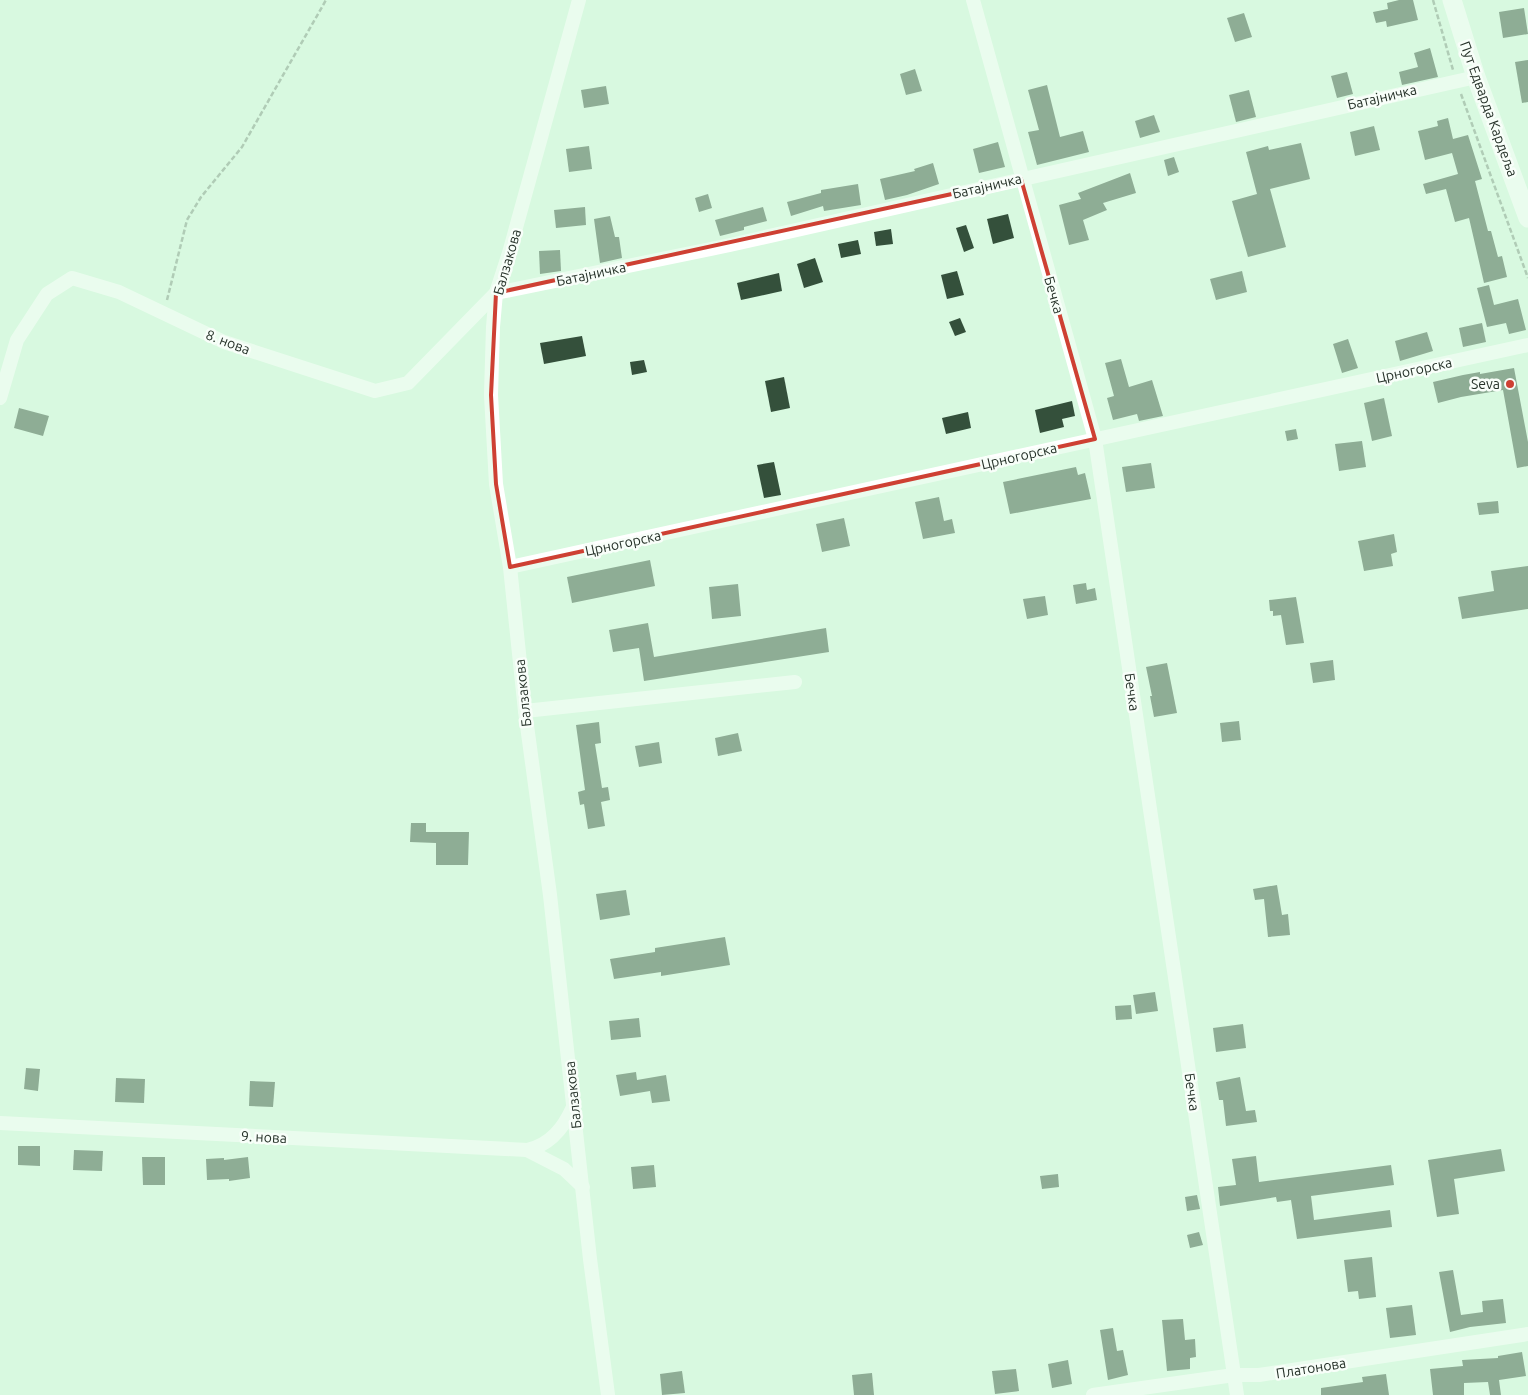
<svg xmlns="http://www.w3.org/2000/svg" width="1528" height="1395" viewBox="0 0 1528 1395" font-family="Ubuntu,sans-serif">
  <style>
    .building { fill: #34503b }
    .lines { fill: none; stroke-linecap: round; stroke-linejoin: round }
    .path { stroke: #7e9483; stroke-width: 2.5; stroke-dasharray: 5 2.5; stroke-linecap: butt }
    .minor { stroke: #fff; stroke-width: 14 }
    .secondary { stroke: #fff; stroke-width: 19 }
    .marked { fill: none; stroke: #ce4033; stroke-width: 4; stroke-linejoin: round }
    .poi-dot { fill: #ce4033; stroke: #f8fef9; stroke-width: 2 }
    .labels { text-anchor: middle; stroke-width: 5; stroke-linejoin: round; paint-order: stroke }
    .street-label { font-size: 14px; fill: #253128; stroke: #f8fef9 }
    .poi-label { font-size: 14px; fill: #253128; stroke: #f8fef9; text-anchor: end }
  </style>
  <rect width="100%" height="100%" fill="#d8f9e0"/>
  <g class="building">
    <path d="M1399 0H1413L1418 20 1387 27 1386 21 1376 23 1373 12 1388 9 1387 3Z"/>
    <path d="M1524 8 1528 34 1503 38 1499 12Z"/>
    <path d="M1244 13 1252 37 1235 42 1227 18Z"/>
    <path d="M1430 48 1438 77 1402 85 1399 72 1418 67 1414 53Z"/>
    <path d="M1528 60V102L1522 103 1515 62Z"/>
    <path d="M915 69 922 91 906 95 900 74Z"/>
    <path d="M1347 72 1353 94 1337 98 1331 76Z"/>
    <path d="M1047 85 1060 137 1083 131 1089 152 1037 165 1028 132 1039 130 1028 90Z"/>
    <path d="M606 86 609 104 584 108 581 90Z"/>
    <path d="M1249 90 1256 117 1236 122 1229 95Z"/>
    <path d="M1154 115 1160 132 1140 138 1135 121Z"/>
    <path d="M1448 118 1453 139 1468 135 1482 179 1475 181 1488 231H1491L1498 257 1502 256 1507 277 1484 283 1469 218 1455 222 1446 189 1426 194 1423 184 1458 174 1452 153 1425 160 1418 131 1438 126 1437 121Z"/>
    <path d="M1374 126 1380 150 1355 156 1350 132Z"/>
    <path d="M998 142 1005 167 979 173 973 149Z"/>
    <path d="M1301 143 1310 179 1270 189 1286 247 1248 257 1232 201 1257 194 1246 152 1268 146 1269 150Z"/>
    <path d="M589 146 592 169 569 172 566 149Z"/>
    <path d="M1174 157 1179 172 1168 176 1164 160Z"/>
    <path d="M933 163 939 184 907 195 885 200 880 179 915 171 914 169Z"/>
    <path d="M1130 173 1136 193 1103 203 1107 210 1083 220 1089 240 1069 245 1059 205 1081 199 1078 193Z"/>
    <path d="M858 184 861 205 824 211 823 206 791 216 787 202 821 193V190Z"/>
    <path d="M708 194 712 208 699 212 695 198Z"/>
    <path d="M585 207 586 225 556 228 554 210Z"/>
    <path d="M763 207 767 221 744 227V230L720 236 715 220Z"/>
    <path d="M1008 214 1014 238 993 244 987 219Z"/>
    <path d="M610 216 615 237H619L622 258 600 263 594 219Z"/>
    <path d="M966 225 974 248 964 252 956 228Z"/>
    <path d="M891 229 893 244 876 246 874 232Z"/>
    <path d="M858 240 861 254 841 258 838 244Z"/>
    <path d="M560 250 561 271 540 274 539 251Z"/>
    <path d="M815 258 823 282 804 288 797 264Z"/>
    <path d="M957 271 964 295 947 299 941 275Z"/>
    <path d="M1242 271 1247 292 1216 300 1210 279Z"/>
    <path d="M779 273 782 291 741 300 737 283Z"/>
    <path d="M1489 285 1494 305 1518 299 1526 330 1509 334 1506 323 1487 327 1477 288Z"/>
    <path d="M960 318 966 332 955 336 949 322Z"/>
    <path d="M1482 323 1486 342 1463 347 1459 328Z"/>
    <path d="M1427 332 1433 351 1400 361 1395 341Z"/>
    <path d="M582 336 586 356 544 364 540 343Z"/>
    <path d="M1348 339 1358 368 1342 373 1333 344Z"/>
    <path d="M1121 359 1129 387 1152 380 1163 416 1139 421 1137 414 1113 420 1107 398 1114 396 1105 363Z"/>
    <path d="M644 360 647 372 632 375 630 362Z"/>
    <path d="M1514 368 1528 442V466L1517 468 1503 390 1461 397 1438 403 1433 382 1463 375 1480 372V374Z"/>
    <path d="M784 377 790 408 771 412 765 381Z"/>
    <path d="M1384 398 1392 436 1372 441 1364 403Z"/>
    <path d="M1072 401 1075 416 1062 419 1064 427 1040 433 1035 410Z"/>
    <path d="M19 408 49 416 43 436 14 428Z"/>
    <path d="M968 412 971 428 946 434 942 418Z"/>
    <path d="M1296 429 1298 439 1287 441 1285 431Z"/>
    <path d="M1362 441 1366 467 1339 471 1335 444Z"/>
    <path d="M774 462 781 495 764 498 757 465Z"/>
    <path d="M1151 463 1155 488 1126 492 1122 467Z"/>
    <path d="M1076 467 1078 475 1085 473 1091 499 1010 514 1003 482Z"/>
    <path d="M939 497 944 521 952 519 955 533 923 539 915 502Z"/>
    <path d="M1498 501 1499 513 1479 515 1477 503Z"/>
    <path d="M844 518 850 546 822 552 816 524Z"/>
    <path d="M1394 534 1397 552 1391 554 1393 566 1364 571 1358 541Z"/>
    <path d="M650 560 655 586 572 603 567 577Z"/>
    <path d="M1528 566V609L1462 619 1458 597 1494 591 1491 571Z"/>
    <path d="M1086 583 1087 590 1095 588 1097 600 1076 604 1073 585Z"/>
    <path d="M738 584 741 616 712 619 709 587Z"/>
    <path d="M1045 596 1048 615 1027 619 1023 599Z"/>
    <path d="M1296 597 1304 643 1286 645 1281 615 1273 616V611H1270L1269 600Z"/>
    <path d="M648 623 654 657 826 628 829 652 644 681 639 648 613 652 609 630Z"/>
    <path d="M1333 660 1335 680 1313 683 1310 663Z"/>
    <path d="M1167 663 1177 713 1154 717 1150 696H1152L1146 667Z"/>
    <path d="M1239 721 1241 740 1222 742 1220 723Z"/>
    <path d="M599 722 601 743 595 744 602 788 608 787 610 800 601 802 605 826 588 829 584 804 580 805 578 792 585 790 576 725Z"/>
    <path d="M738 733 742 751 718 756 715 738Z"/>
    <path d="M659 742 662 763 639 767 635 746Z"/>
    <path d="M411 823H426V832H469L468 865H436V843L410 842Z"/>
    <path d="M1277 885 1282 915 1288 914 1290 935 1268 937 1264 899 1255 900 1253 889Z"/>
    <path d="M626 890 630 915 600 920 596 894Z"/>
    <path d="M725 937 730 965 661 976V972L614 979 610 959 655 952V948Z"/>
    <path d="M1155 992 1158 1011 1136 1014 1133 995Z"/>
    <path d="M1131 1005 1132 1019 1116 1020 1115 1006Z"/>
    <path d="M639 1018 641 1037 611 1040 609 1021Z"/>
    <path d="M1243 1024 1246 1048 1216 1052 1213 1028Z"/>
    <path d="M26 1068 40 1069 38 1091 24 1089Z"/>
    <path d="M636 1072 637 1080 666 1075 670 1101 652 1103 650 1091 620 1096 616 1075Z"/>
    <path d="M1240 1077 1246 1111 1255 1110 1257 1122 1226 1126 1223 1100H1219L1216 1082Z"/>
    <path d="M116 1078 145 1079 144 1103 115 1102Z"/>
    <path d="M250 1081 275 1082 273 1107 249 1106Z"/>
    <path d="M18 1146H40V1166L18 1165Z"/>
    <path d="M1501 1149 1505 1171 1454 1179 1459 1214 1437 1217 1428 1160Z"/>
    <path d="M74 1150 103 1151 102 1171 73 1170Z"/>
    <path d="M1256 1156 1259 1182 1391 1165 1394 1185 1311 1196 1314 1220 1390 1210 1392 1227 1297 1239 1291 1200 1277 1202 1276 1197 1220 1206 1218 1187 1236 1185 1232 1159Z"/>
    <path d="M142 1157H165V1185H143Z"/>
    <path d="M248 1157 250 1178 229 1181V1179L207 1180 206 1159 224 1158V1160Z"/>
    <path d="M654 1165 656 1187 633 1189 631 1167Z"/>
    <path d="M1058 1174 1059 1187 1042 1189 1040 1176Z"/>
    <path d="M1197 1195 1200 1209 1187 1211 1185 1197Z"/>
    <path d="M1199 1232 1203 1245 1190 1248 1187 1235Z"/>
    <path d="M1372 1257 1376 1297 1359 1299 1358 1291 1348 1292 1344 1260Z"/>
    <path d="M1453 1270 1461 1315 1483 1312 1482 1301 1503 1299 1506 1323 1470 1327 1450 1332 1439 1272Z"/>
    <path d="M1412 1305 1416 1335 1390 1338 1386 1308Z"/>
    <path d="M1183 1319 1185 1340 1195 1339 1196 1357 1190 1358V1369L1167 1371 1162 1320Z"/>
    <path d="M1113 1328 1117 1351 1123 1350 1128 1375 1108 1380 1100 1330Z"/>
    <path d="M1522 1352 1526 1376 1499 1380 1501 1395H1490L1488 1382 1464 1383V1395H1433L1430 1369 1463 1366 1462 1360 1498 1358V1356Z"/>
    <path d="M1068 1360 1072 1384 1052 1388 1048 1364Z"/>
    <path d="M1016 1369 1019 1391 995 1394 992 1371Z"/>
    <path d="M682 1371 685 1393 662 1395 660 1374Z"/>
    <path d="M872 1373 874 1395H854L852 1375Z"/>
    <path d="M1386 1374 1389 1395H1321V1388L1363 1382 1362 1377Z"/>
  </g>
  <g class="lines">
    <g class="path">
      <path d="M1433 0 1453 70"/>
      <path d="M1461 94 1528 278"/>
      <path d="M167 300 187 220 201 197 242 147 326 0"/>
    </g>
    <g class="minor">
      <path d="M579 0 509 253 496 293 493 327 491 395 496 484 510 567 525 711 550 895 590 1259 608 1395"/>
      <path d="M973 0 1095 439 1237 1395"/>
      <path d="M0 398 17 340 47 294 72 278 119 292 224 342 375 391 408 383 496 293 730 245 1476 77"/>
      <path d="M510 567C849 495 1188 419 1528 345"/>
      <path d="M525 711 795 682"/>
      <path d="M0 1123 527 1150C551 1145 564 1127 573 1107"/>
      <path d="M527 1150 564 1169 583 1187"/>
      <path d="M1093 1395 1234 1375H1259L1528 1334"/>
    </g>
    <path class="secondary" d="M1452 0 1476 77 1528 218"/>
  </g>
  <path d="M0 0H1528V1395H0ZM1021 179 1095 439 510 567 496 484 491 395 496 293Z" fill="#d8f9e0" fill-opacity=".55" fill-rule="evenodd"/>
  <path class="marked" d="M1021 179 1095 439 510 567 496 484 491 395 496 293Z"/>
  <circle class="poi-dot" cx="1510" cy="384" r="5"/>
  <g class="labels">
    <g class="street-label">
      <text transform="translate(1382 97) rotate(-13)" y="5">Батајничка</text>
      <text transform="translate(1489 109) rotate(70)" y="5">Пут Едварда Кардеља</text>
      <text transform="translate(987 186) rotate(-13)" y="5">Батајничка</text>
      <text transform="translate(507 262) rotate(-74)" y="5">Балзакова</text>
      <text transform="translate(591 274) rotate(-12)" y="5">Батајничка</text>
      <text transform="translate(1054 295) rotate(74)" y="5">Бечка</text>
      <text transform="translate(228 342) rotate(21)" y="5">8. нова</text>
      <text transform="translate(1414 370) rotate(-12)" y="5">Црногорска</text>
      <text transform="translate(1019 456) rotate(-13)" y="5">Црногорска</text>
      <text transform="translate(623 543) rotate(-12)" y="5">Црногорска</text>
      <text transform="translate(1132 692) rotate(82)" y="5">Бечка</text>
      <text transform="translate(523 693) rotate(-96)" y="5">Балзакова</text>
      <text transform="translate(1192 1092) rotate(82)" y="5">Бечка</text>
      <text transform="translate(573 1095) rotate(-96)" y="5">Балзакова</text>
      <text transform="translate(264 1137) rotate(3)" y="5">9. нова</text>
      <text transform="translate(1311 1368) rotate(-9)" y="5">Платонова</text>
    </g>
    <g class="poi-label">
      <text x="1500" y="389">Seva</text>
    </g>
  </g>
</svg>
